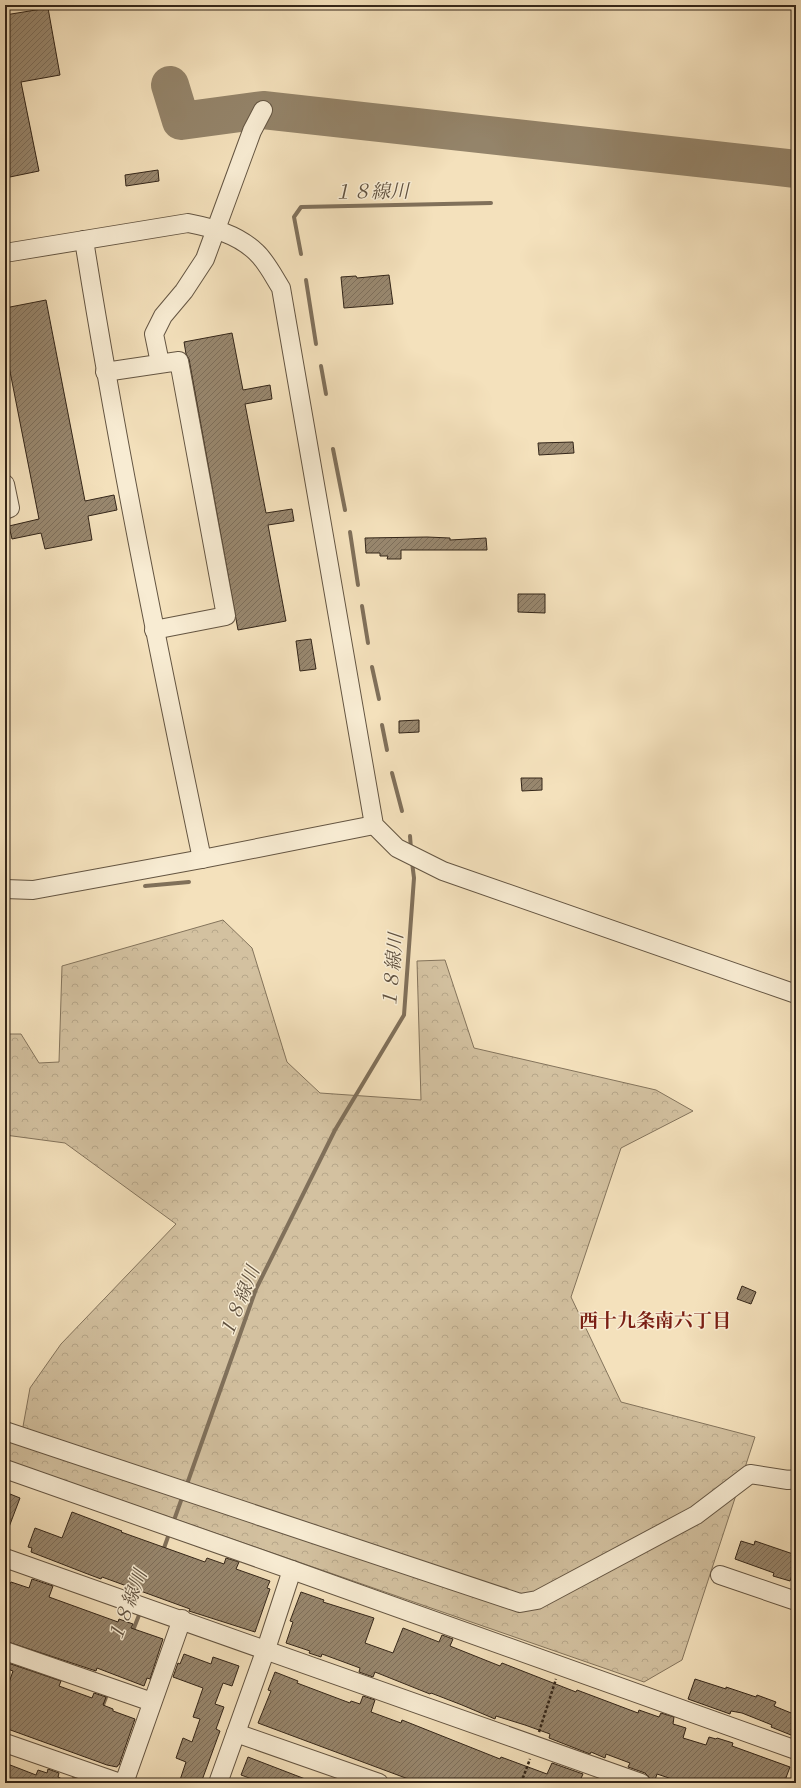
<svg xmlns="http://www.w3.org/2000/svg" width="801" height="1788" viewBox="0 0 801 1788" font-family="'EB Garamond','Noto Serif JP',serif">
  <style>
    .forest { fill: url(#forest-crowns); stroke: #84745c }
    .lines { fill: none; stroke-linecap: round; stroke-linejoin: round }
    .stream { stroke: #80705a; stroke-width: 4 }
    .taxiway { stroke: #94846a; stroke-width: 38 }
    .building { fill: url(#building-hatch); stroke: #342619 }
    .minor-casing { stroke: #645542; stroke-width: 20 }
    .path { stroke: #342619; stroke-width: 2.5; stroke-dasharray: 3 2; stroke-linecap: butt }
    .minor { stroke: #f8ecd3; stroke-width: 18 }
    .labels { text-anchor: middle; stroke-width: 3; stroke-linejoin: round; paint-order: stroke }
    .water-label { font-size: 19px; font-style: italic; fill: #60513f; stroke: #f8ecd3 }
    .neighbourhood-label { font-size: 19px; font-weight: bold; fill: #7a1f14; stroke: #f8ecd3 }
  </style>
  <defs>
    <pattern id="forest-crowns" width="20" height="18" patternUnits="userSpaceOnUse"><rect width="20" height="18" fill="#d3c1a0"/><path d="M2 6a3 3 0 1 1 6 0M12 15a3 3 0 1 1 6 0" fill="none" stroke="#b6a689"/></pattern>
    <pattern id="building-hatch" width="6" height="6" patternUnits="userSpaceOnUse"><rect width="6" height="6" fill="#98876e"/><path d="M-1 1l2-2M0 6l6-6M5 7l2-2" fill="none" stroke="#7d6e5a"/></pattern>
  </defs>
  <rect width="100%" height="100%" fill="#f4e1bc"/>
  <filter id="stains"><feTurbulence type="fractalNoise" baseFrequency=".005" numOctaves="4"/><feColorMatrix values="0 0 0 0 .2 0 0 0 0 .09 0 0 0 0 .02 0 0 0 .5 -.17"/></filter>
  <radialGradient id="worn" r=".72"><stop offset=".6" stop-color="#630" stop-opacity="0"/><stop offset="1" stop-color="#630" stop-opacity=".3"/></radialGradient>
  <path class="forest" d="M223 920 252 948 287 1062 320 1093 421 1100 417 961 445 960 474 1048 656 1090 693 1111 621 1148 571 1297 621 1402 755 1437 682 1660 644 1682 5 1460V1439L20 1443 30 1388 61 1344 176 1224 65 1143 5 1135V1034H21L39 1063 59 1062 62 966Z"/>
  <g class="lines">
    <g class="stream">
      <path d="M301 254 294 217 301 207 491 203"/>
      <path d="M306 280 316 344"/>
      <path d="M321 366 326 394"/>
      <path d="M333 449 345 510"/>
      <path d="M350 532 358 585"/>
      <path d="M362 606 368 643"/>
      <path d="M372 667 379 699"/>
      <path d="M382 725 387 750"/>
      <path d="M392 773 402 811"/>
      <path d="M410 836 411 849"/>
      <path d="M145 886 189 882"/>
      <path d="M186 1487 256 1289 335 1130 404 1015 414 878 412 862"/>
      <path d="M173 1523 183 1495"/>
      <path d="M163 1551 170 1531"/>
      <path d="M132 1633 141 1610"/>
      <path d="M101 1710 108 1692"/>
      <path d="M72 1783 77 1772"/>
    </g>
    <path class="taxiway" d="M170 85 181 121 263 110 796 169"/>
  </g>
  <g class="building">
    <path d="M48 8 60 75 21 82 39 171 5 178V15Z"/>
    <path d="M158 170 159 181 126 186 125 175Z"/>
    <path d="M389 275 393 304 344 308 341 277 356 276 357 278Z"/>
    <path d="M46 300 85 501 114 495 117 510 88 516 92 540 45 549 41 533 12 539 9 526 39 519 5 346V308Z"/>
    <path d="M232 333 243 390 270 385 272 399 245 404 266 513 292 509 294 521 268 525 286 621 238 630 189 359 186 354 184 342Z"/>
    <path d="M573 442 574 453 539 455 538 443Z"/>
    <path d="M427 537 450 538V540L486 538 487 550H401V559H387L388 556H380V553H366L365 538Z"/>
    <path d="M518 594H545V613L518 612Z"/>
    <path d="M311 639 316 669 300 671 296 641Z"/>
    <path d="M419 720V732L399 733V721Z"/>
    <path d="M521 778H542V790L522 791Z"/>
    <path d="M742 1286 756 1292 751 1304 737 1299Z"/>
    <path d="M5 1492 20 1498 6 1535H5Z"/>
    <path d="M72 1512 122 1531 121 1532 205 1562 207 1558 224 1564 226 1558 239 1562 236 1569 270 1581 267 1588 270 1589 255 1632 189 1611 190 1609 102 1577 101 1579 85 1573 31 1552 32 1548 28 1547 35 1528 62 1538Z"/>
    <path d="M741 1541 754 1545 755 1541 796 1555V1564L790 1581 773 1576 774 1573 735 1559Z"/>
    <path d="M32 1579 53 1586 49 1597 118 1622 119 1619 133 1624 131 1628 163 1639 150 1679 147 1678 144 1686 97 1668 96 1671 5 1641V1582L10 1584 11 1582 29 1588Z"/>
    <path d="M301 1592 324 1600 323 1602 374 1618 365 1643 393 1653 403 1628 439 1642 442 1635 453 1639 450 1646 500 1666 502 1663 576 1692 577 1690 638 1713 639 1710 659 1717 661 1713 674 1717 673 1724 686 1728 683 1738 706 1745 709 1737 716 1739 717 1738 733 1743 732 1746 790 1767 784 1783H677L678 1781 657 1774 654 1783H651L649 1777 645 1773 628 1767 630 1763 606 1754 605 1758 591 1752 590 1754 549 1738 550 1734 525 1725 496 1716 495 1719 462 1705 431 1693 430 1694 375 1672 373 1677 359 1672 360 1668 322 1654 321 1657 309 1653 310 1651 286 1643 293 1622 290 1621Z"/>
    <path d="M184 1654 211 1664 213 1657 239 1666 232 1686 223 1683 215 1704 224 1707 216 1729 220 1731 201 1783H179L186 1762 176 1758 183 1738 192 1742 200 1719 193 1717 203 1688 173 1677 178 1663 180 1664Z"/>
    <path d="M5 1662 61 1681 59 1686 92 1698 94 1693 106 1697 103 1705 113 1709V1711L135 1719 119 1765H118L117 1767 107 1765 5 1728V1694L13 1671 5 1668Z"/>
    <path d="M275 1672 298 1681 297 1683 350 1703 351 1701 360 1704 363 1696 375 1700 371 1712 401 1723 402 1720 500 1759 501 1757 547 1774 552 1763 583 1774 579 1783H410L411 1780 258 1723 271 1691 268 1690Z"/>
    <path d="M695 1679 726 1689V1687L756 1697 757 1695 776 1702 774 1706 796 1715V1737L771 1727 772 1725 742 1713 731 1711 730 1714 688 1699Z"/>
    <path d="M248 1757 313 1782V1783H263L241 1775Z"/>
    <path d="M5 1763 36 1775 38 1770 47 1773 48 1769 59 1773 58 1777 70 1783H5Z"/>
  </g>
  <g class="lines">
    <g class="minor-casing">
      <g id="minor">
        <path d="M84 240C117 447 159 653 202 859"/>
        <path d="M5 253 188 223C213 228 237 234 256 252 266 261 274 277 281 288L374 825 397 848 443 871 796 994"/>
        <path d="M160 363 154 334 163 316 184 291 205 259 252 131 263 110"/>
        <path d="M105 372 179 361 226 616 154 630"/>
        <path d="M5 484 10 508 5 510"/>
        <path d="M5 889 33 890 202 859 374 825"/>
        <path d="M5 1431 520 1603 537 1600 696 1515 750 1474 788 1480 796 1479"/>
        <path d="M5 1469 292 1570 796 1750"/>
        <path d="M5 1558 641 1783"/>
        <path d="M720 1575 796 1601"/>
        <path d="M5 1651 152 1702"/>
        <path d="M236 1733 379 1783"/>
        <path d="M5 1743 120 1783"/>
        <path d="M124 1783 182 1619"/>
        <path d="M218 1783 266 1649 292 1570"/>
      </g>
    </g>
    <g class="path">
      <path d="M539 1732 556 1679"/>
      <path d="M521 1783 530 1759"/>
    </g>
    <use href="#minor" class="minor"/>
  </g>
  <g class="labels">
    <g class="water-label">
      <text transform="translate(371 191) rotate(-1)" y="7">１８線川</text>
      <text transform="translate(392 971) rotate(-85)" y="7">１８線川</text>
      <text transform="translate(239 1302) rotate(-68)" y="7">１８線川</text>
      <text transform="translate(127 1606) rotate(-69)" y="7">１８線川</text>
    </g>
    <g class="neighbourhood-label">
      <text x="655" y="1327">西十九条南六丁目</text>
    </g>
  </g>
  <rect width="801" height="1788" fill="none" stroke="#f4e1bc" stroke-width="20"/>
  <rect x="6" y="6" width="789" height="1776" fill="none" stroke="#342619" stroke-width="2"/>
  <rect x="10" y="10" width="781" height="1768" fill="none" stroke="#342619"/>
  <rect width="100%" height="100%" filter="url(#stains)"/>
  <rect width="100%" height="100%" fill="url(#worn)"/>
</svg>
